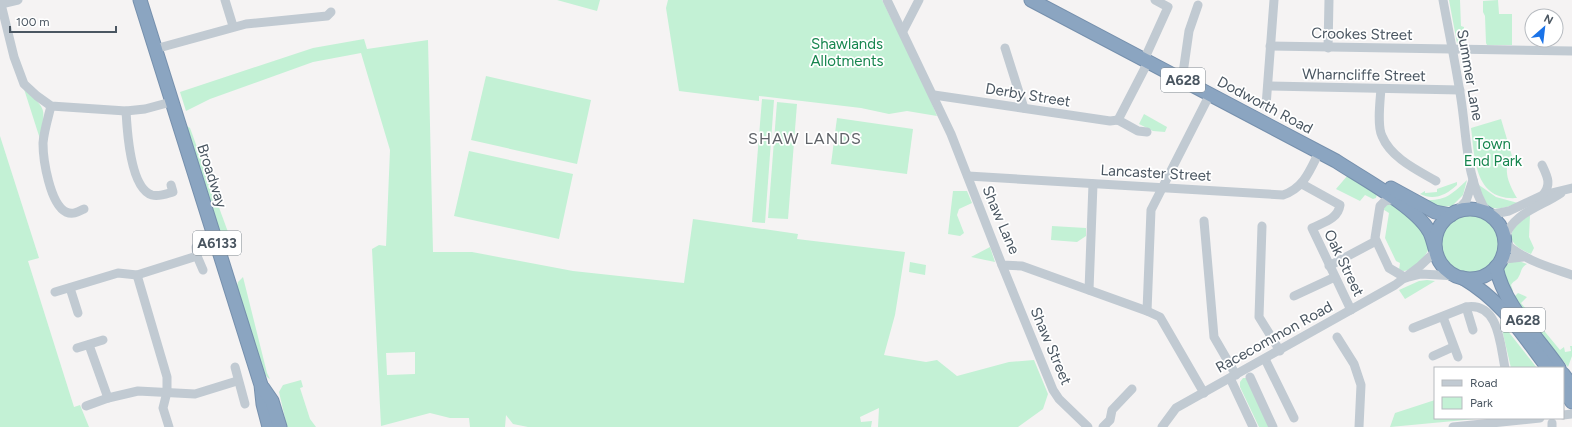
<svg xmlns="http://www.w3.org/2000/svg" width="1572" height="427" viewBox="0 0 1572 427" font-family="Figtree,sans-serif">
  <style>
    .green { fill: #c3f1d5; fill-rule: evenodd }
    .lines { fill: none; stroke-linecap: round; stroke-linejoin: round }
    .highway-casing { stroke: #7690ad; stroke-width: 15 }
    .minor { stroke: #c1cad2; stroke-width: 9 }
    .highway { stroke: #8ba5c1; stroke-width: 13 }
    .labels { text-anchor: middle; stroke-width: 3.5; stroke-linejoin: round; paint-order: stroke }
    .shield { fill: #fff; stroke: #808990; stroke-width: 1 }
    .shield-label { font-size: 14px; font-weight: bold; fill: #4a5661 }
    .street-label { font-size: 15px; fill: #4a5661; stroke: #fff }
    .park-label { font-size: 15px; fill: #17864f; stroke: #fff }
    .neighbourhood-label { font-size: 16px; letter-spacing: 1px; fill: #5f6368; stroke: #fff }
  </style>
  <rect width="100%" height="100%" fill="#f5f3f3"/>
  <g class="green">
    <path d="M557 0H600L597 11Z"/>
    <path d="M668 0H882L922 80 937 116 907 111 889 114 861 108 759 96V101L679 91 666 8Z"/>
    <path d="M1449 0H1460L1461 26 1464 27V45L1457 43Z"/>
    <path d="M1498 0 1499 14H1512V45H1487L1486 43 1485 16 1483 12V1Z"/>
    <path d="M364 39 367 49 428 40 433 252H472L573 271 684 283 693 219 798 234 797 239 905 252 895 315 884 355 926 362 937 360 957 376 1009 362 1034 360 1048 394 1043 409 1018 427H878L879 408 860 417 861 422 872 421 871 427H528L513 424 506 415 505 427H470L469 418H450L430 413 381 426 372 249 379 245 386 246 390 150 361 53 313 62 210 99 186 111 180 92 313 48ZM415 352V374L387 375 386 353Z"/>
    <path d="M486 76 591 100 577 164 471 140Z"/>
    <path d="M24 89C48 111 45 107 40 139Z"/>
    <path d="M762 99 774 100 765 223 752 222Z"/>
    <path d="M777 102 797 104 788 219 768 218Z"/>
    <path d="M1144 114 1167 127 1165 132 1153 131 1139 124Z"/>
    <path d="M837 118 913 129 907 174 831 164Z"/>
    <path d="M1501 119 1512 156C1501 169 1510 186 1517 198 1474 201 1475 158 1471 128Z"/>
    <path d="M182 123 190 128 236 254 225 250Z"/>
    <path d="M0 136 39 258 28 261 74 407 80 405 89 427H0Z"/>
    <path d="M469 151 573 174 559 239 454 216Z"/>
    <path d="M1348 175 1377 194 1376 198 1373 199 1365 195 1360 201 1336 189Z"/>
    <path d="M1467 180 1463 195 1452 206 1438 207 1425 200C1446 201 1452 194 1467 180Z"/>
    <path d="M1457 182V185C1446 195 1434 201 1420 194L1425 191V193L1437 192V189Z"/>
    <path d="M1479 185 1496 197 1518 203C1495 212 1484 212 1479 185Z"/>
    <path d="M953 191H967L972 203 959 209 957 215 964 233 960 236 948 234Z"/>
    <path d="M1389 202 1400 211 1420 223 1429 249C1424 258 1411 275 1399 270L1400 263 1396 261 1385 238 1389 213 1381 208Z"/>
    <circle cx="1471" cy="244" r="30"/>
    <path d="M1530 215 1529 237 1534 248 1531 254C1504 243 1506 230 1530 215Z"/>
    <path d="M1052 226 1086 228V236L1077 242 1051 240Z"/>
    <path d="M990 247 995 262 971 257Z"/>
    <path d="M1512 261H1519L1527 264C1520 268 1522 272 1518 278 1516 281 1513 281 1511 285L1513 291 1510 293 1503 270 1506 265Z"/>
    <path d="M910 262 926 265 925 275 909 272Z"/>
    <path d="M243 277 267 373 270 379C259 376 240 303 236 290L238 282Z"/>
    <path d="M1427 280 1435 281 1405 299 1399 290 1419 281Z"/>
    <path d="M1518 293 1527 297 1521 303 1560 350 1564 347 1565 352 1571 351 1570 346H1572V356L1568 367 1516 303 1514 297Z"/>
    <path d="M1500 321 1537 368H1511Z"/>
    <path d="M1243 378H1246L1269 427H1259L1240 387V382Z"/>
    <path d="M301 380 303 387 300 388 310 419 316 427H287L279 392 283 385Z"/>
    <path d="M1435 400V418H1486L1390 427 1395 413Z"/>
  </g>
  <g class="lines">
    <g class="highway-casing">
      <g id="highway">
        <path d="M140 0 261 385 263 404 269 427"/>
        <path d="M1031 0 1336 161C1360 177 1415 206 1429 231 1432 236 1433 242 1435 248"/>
        <path d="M1391 188 1435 212 1451 215"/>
        <circle cx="1470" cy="244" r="35"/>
        <path d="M1496 267C1504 306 1537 336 1559 368"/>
        <path d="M1463 278C1503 302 1520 331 1548 368"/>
        <path d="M1563 374 1572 386"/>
        <path d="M263 388 272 401 280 427"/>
        <path d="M1563 389 1572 402"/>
      </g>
    </g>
    <g class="minor">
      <path d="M0 0 14 57 24 84 37 96 51 106 126 111 145 109 171 102"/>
      <path d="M225 0 233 26"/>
      <path d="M887 0 951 134 1002 265 1022 266 1147 311 1160 317 1204 393"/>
      <path d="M1443 0C1449 33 1456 66 1461 99 1467 137 1466 182 1488 214"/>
      <path d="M1 4 18 0"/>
      <path d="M903 31 919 0"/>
      <path d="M1270 46 1572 51"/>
      <path d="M1005 48 1024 108"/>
      <path d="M1328 48 1329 0"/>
      <path d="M155 49 246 24 327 16 331 12"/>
      <path d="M1144 60 1168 7 1155 0"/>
      <path d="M1182 80 1189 31 1198 5"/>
      <path d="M1268 86 1460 90"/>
      <path d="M1381 89C1380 101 1377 126 1382 136 1391 158 1417 170 1436 181"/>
      <path d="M934 95 1110 121 1118 120"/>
      <path d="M51 106C48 118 44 131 43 143 43 160 50 204 66 212 73 215 78 212 84 209"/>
      <path d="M1266 106 1274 0"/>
      <path d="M126 111C127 129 130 188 152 195 159 197 166 194 173 192L171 185"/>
      <path d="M1118 120 1148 62"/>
      <path d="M1118 120 1138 131 1147 132"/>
      <path d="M1542 165C1547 176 1552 184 1543 195"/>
      <path d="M968 176 1283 195C1304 188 1310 170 1319 152"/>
      <path d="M1302 184 1340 205C1338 219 1324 222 1312 228L1351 310"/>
      <path d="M1394 199 1385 201 1380 206 1375 238 1389 268 1406 278"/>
      <path d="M1456 212 1466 201 1473 180"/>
      <path d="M1489 215 1509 211 1543 195 1572 188"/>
      <path d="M1204 221 1214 337 1236 375"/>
      <path d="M1262 226 1259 317 1280 351"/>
      <path d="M1504 239C1512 213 1541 207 1561 193"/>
      <path d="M1504 242C1523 260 1549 267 1572 275"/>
      <path d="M196 247 197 256 203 270"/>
      <path d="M1498 264 1505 259 1523 257"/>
      <path d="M1002 265 1053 390 1059 399 1088 427"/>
      <path d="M1329 266 1376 241"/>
      <path d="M137 275 167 377V392L163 408 169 427"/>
      <path d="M1409 277 1421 274 1457 276"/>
      <path d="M70 288 78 313"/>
      <path d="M1089 290 1093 184"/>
      <path d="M55 292 118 273 137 275 197 256"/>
      <path d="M1294 296 1335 277"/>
      <path d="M1466 307 1473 330"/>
      <path d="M1147 311 1151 210 1210 94"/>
      <path d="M1443 317 1458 357"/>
      <path d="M1413 328 1466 307C1499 302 1500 344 1505 368"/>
      <path d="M1337 337 1354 364 1361 385 1359 427"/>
      <path d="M89 345 108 398"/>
      <path d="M77 348 103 340"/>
      <path d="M1433 356 1453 347"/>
      <path d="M1265 359 1294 418"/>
      <path d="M235 367 245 404"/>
      <path d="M1250 377 1273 427"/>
      <path d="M1230 378 1253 427"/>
      <path d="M86 406 108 398 138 391 195 394 237 381"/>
      <path d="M1563 415 1572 414"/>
      <path d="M1103 427 1110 420 1112 410 1132 389"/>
      <path d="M1162 427 1176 408 1395 285 1420 266 1436 251"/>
      <path d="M1453 427 1540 418"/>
      <path d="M1552 427V423"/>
    </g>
    <use href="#highway" class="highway"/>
  </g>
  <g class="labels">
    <g class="shield">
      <rect x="1161" y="68" width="44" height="24" rx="3"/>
      <rect x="193" y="231" width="48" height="24" rx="3"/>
      <rect x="1501" y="308" width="44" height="24" rx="3"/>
    </g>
    <g class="shield-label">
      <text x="1183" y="85">A628</text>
      <text x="217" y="248">A6133</text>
      <text x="1523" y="325">A628</text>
    </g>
    <g class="street-label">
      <text transform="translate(1362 34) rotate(1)" y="5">Crookes Street</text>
      <text transform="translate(1364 75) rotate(1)" y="5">Wharncliffe Street</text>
      <text transform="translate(1470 75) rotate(80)" y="5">Summer Lane</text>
      <text transform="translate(1028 95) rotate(9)" y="5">Derby Street</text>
      <text transform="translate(1265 105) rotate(28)" y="5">Dodworth Road</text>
      <text transform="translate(1156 173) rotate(3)" y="5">Lancaster Street</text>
      <text transform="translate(212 176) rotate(72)" y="5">Broadway</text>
      <text transform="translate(1001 220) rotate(67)" y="5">Shaw Lane</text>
      <text transform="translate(1344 263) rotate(64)" y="5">Oak Street</text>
      <text transform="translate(1274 337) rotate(-29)" y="5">Racecommon Road</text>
      <text transform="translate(1051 346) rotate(67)" y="5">Shaw Street</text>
    </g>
    <g class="park-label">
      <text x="847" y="49">Shawlands<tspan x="847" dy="17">Allotments</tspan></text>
      <text x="1493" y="149">Town<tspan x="1493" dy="17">End Park</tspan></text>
    </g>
    <g class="neighbourhood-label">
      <text x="805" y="144">SHAW LANDS</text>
    </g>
  </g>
  <rect x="1434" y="367" width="130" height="52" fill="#ffffff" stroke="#b7bbc0"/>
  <rect x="1442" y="380" width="20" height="6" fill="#c1cad2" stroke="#b7bbc0"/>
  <text x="1470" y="387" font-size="12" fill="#4a5661">Road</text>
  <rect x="1442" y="397" width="20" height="12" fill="#c3f1d5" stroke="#b7bbc0"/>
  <text x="1470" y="407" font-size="12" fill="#4a5661">Park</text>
  <g transform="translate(1544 28) rotate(28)"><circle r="19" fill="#ffffff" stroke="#b7bbc0"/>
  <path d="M0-3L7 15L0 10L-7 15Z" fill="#1a73e8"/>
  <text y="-6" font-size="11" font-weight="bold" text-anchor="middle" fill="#4a5661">N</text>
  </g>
  <path d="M10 26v6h106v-6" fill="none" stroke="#4a5661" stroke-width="2"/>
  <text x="16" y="26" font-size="12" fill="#4a5661" stroke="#ffffff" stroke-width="3" paint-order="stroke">100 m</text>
</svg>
